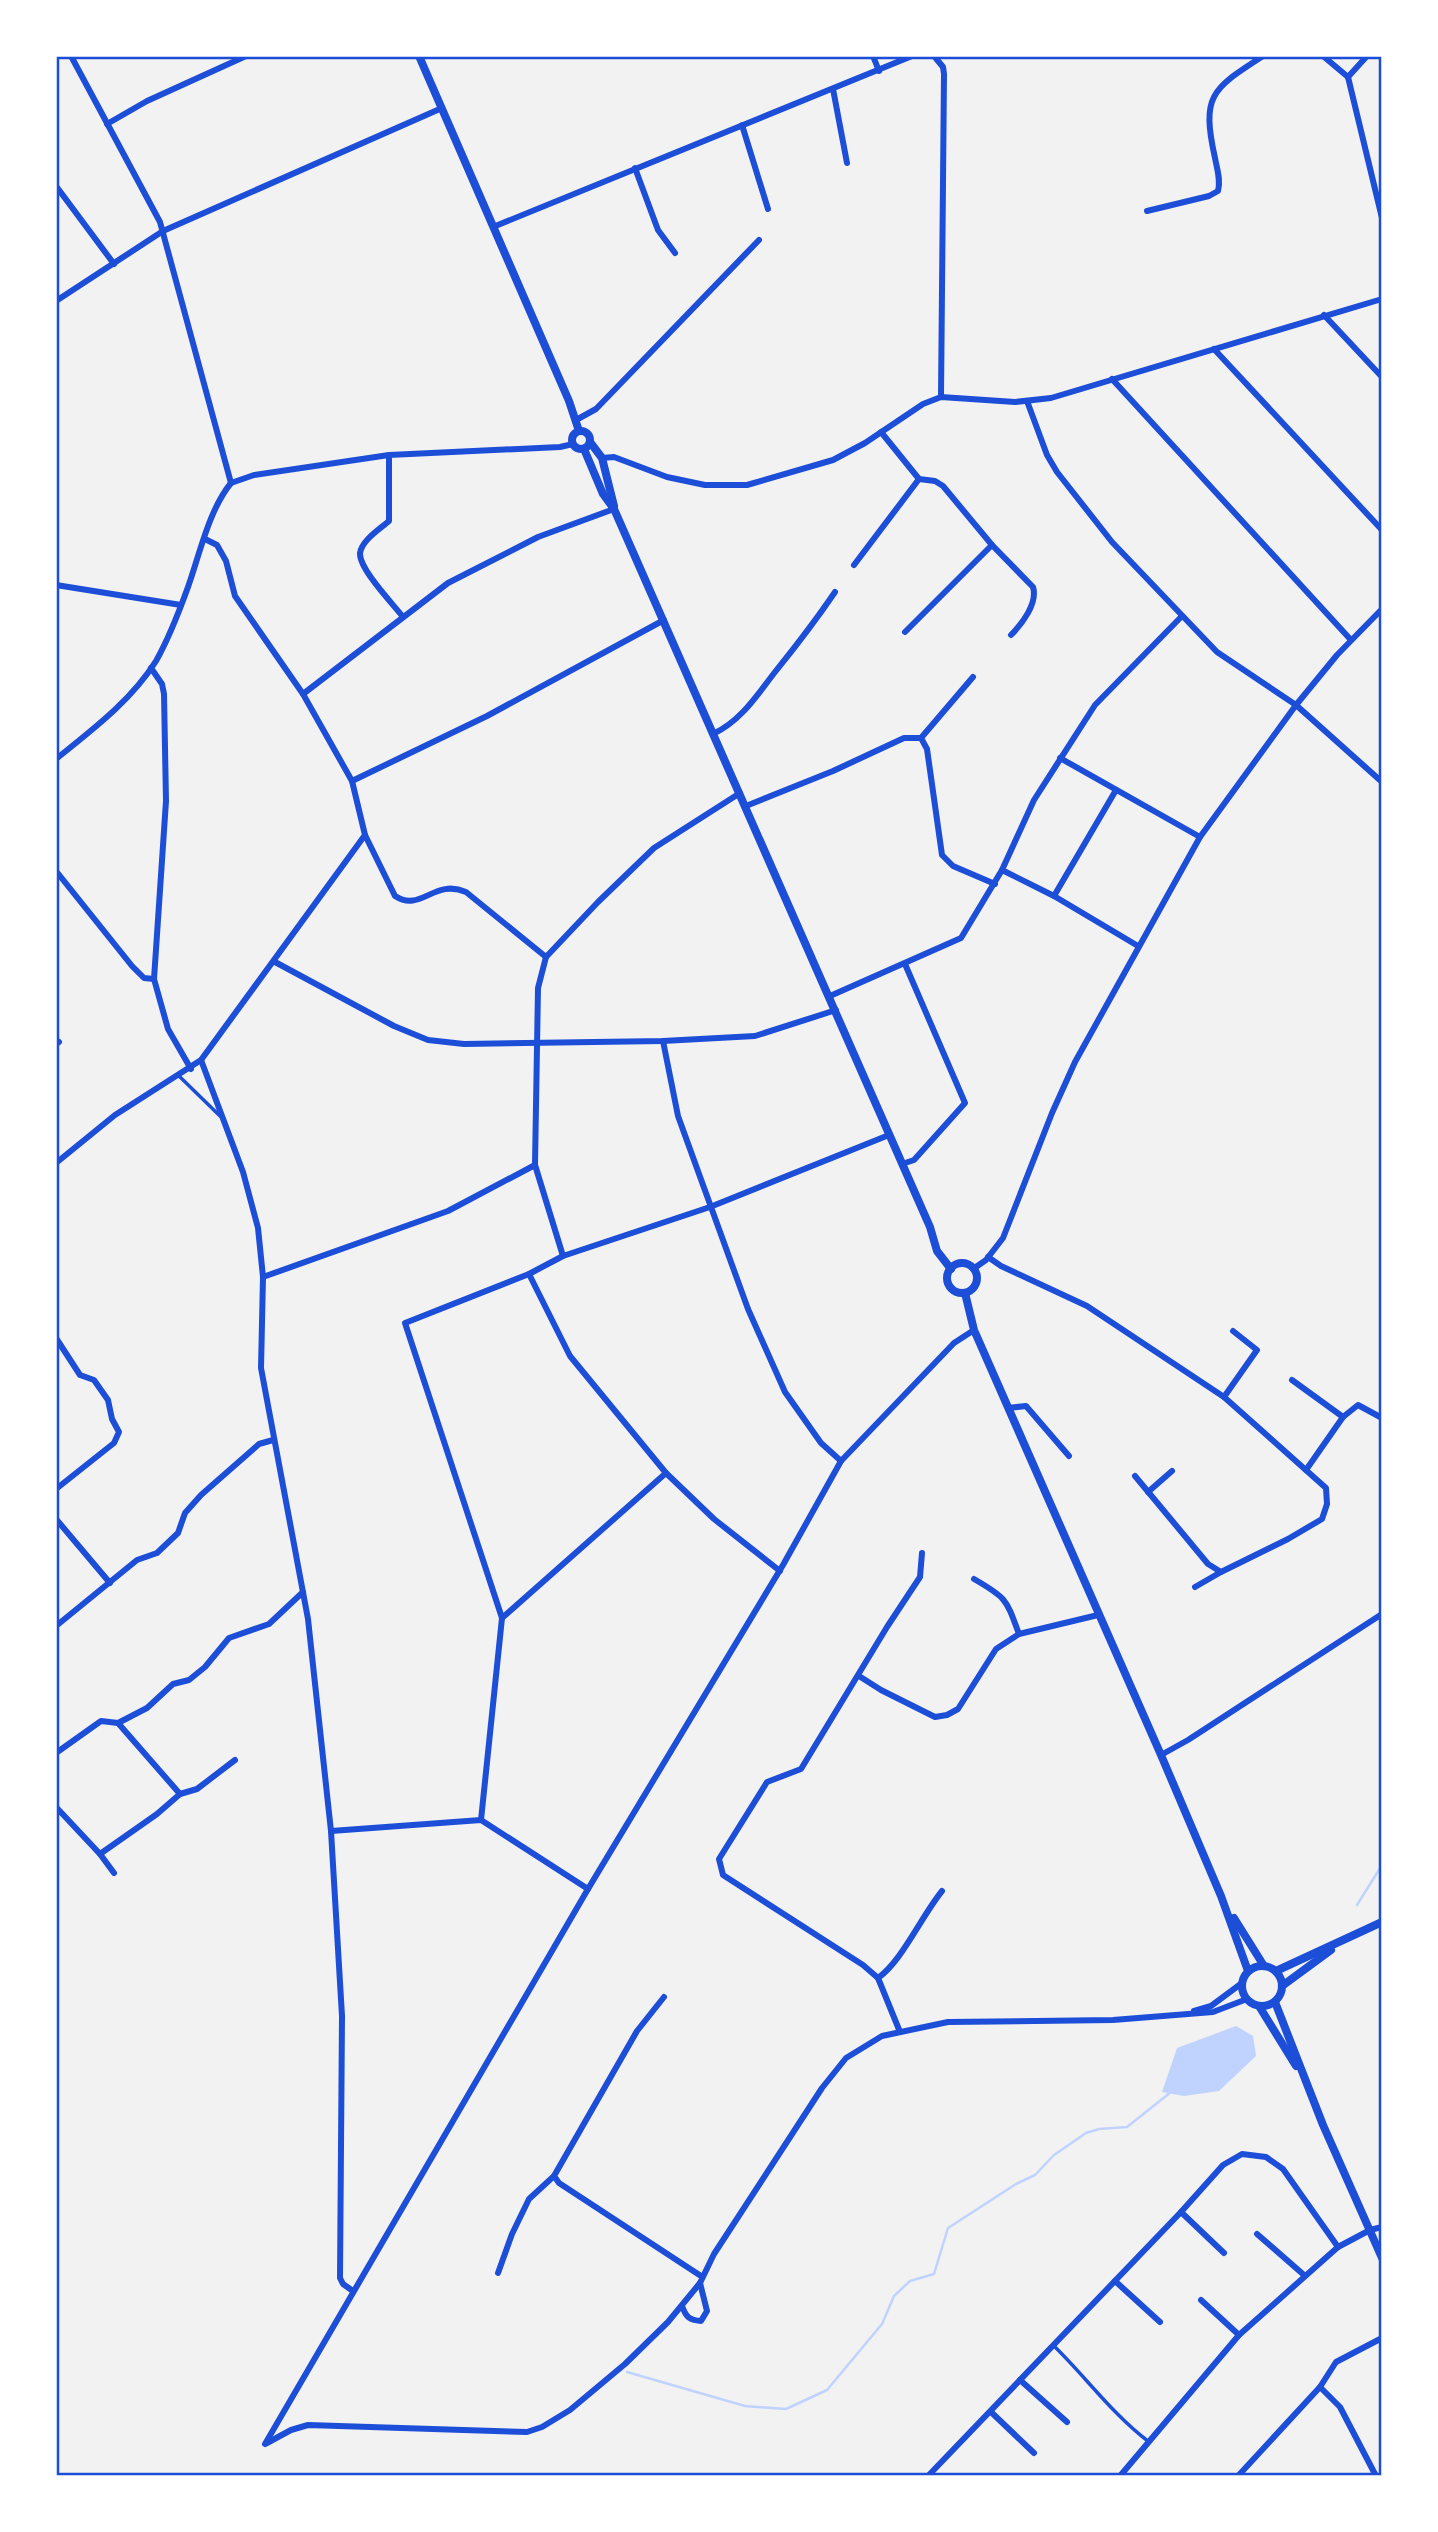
<svg xmlns="http://www.w3.org/2000/svg" width="1438" height="2532" viewBox="0 0 1438 2532" font-family="'Archivo Narrow',sans-serif">
  <style>
    .water { fill: #bfd3fe }
    .lines { fill: none; stroke-linecap: round; stroke-linejoin: round }
    .stream { stroke: #bfd3fe; stroke-width: 2.5 }
    .service { stroke: #1d4ed8; stroke-width: 3.5 }
    .minor { stroke: #1d4ed8; stroke-width: 6 }
    .tertiary { stroke: #1d4ed8; stroke-width: 8 }
    .neatline { fill: none; stroke: #1d4ed8; stroke-width: 2.5 }
  </style>
  <rect width="100%" height="100%" fill="#f2f2f2"/>
  <path class="water" d="M1236 2026 1253 2036 1256 2056 1219 2091 1184 2096 1162 2092 1177 2048Z"/>
  <g class="lines">
    <g class="stream">
      <path d="M1357 1905 1382 1865"/>
      <path d="M627 2372 745 2406 786 2409 827 2390 882 2324 894 2296 910 2281 934 2274 948 2228 1016 2184 1035 2175 1054 2155 1086 2133 1099 2129 1127 2127 1171 2092"/>
    </g>
    <g class="service">
      <path d="M179 1076 220 1116"/>
      <path d="M1053 2345C1086 2377 1112 2414 1149 2442"/>
    </g>
    <g class="minor">
      <path d="M71 56 160 222 231 483"/>
      <path d="M873 56 879 71"/>
      <path d="M934 56 943 67 944 74 941 397"/>
      <path d="M1323 56 1348 77"/>
      <path d="M1348 77 1382 218"/>
      <path d="M1348 77 1367 56"/>
      <path d="M833 89 847 163"/>
      <path d="M107 124 147 101 246 56"/>
      <path d="M742 125 768 209"/>
      <path d="M635 168 658 230 675 253"/>
      <path d="M56 186 114 264"/>
      <path d="M1147 211 1209 196 1218 191C1221 180 1217 169 1215 158 1201 95 1212 89 1263 56"/>
      <path d="M493 227 912 56"/>
      <path d="M56 301 163 231 442 108"/>
      <path d="M1324 315 1382 377"/>
      <path d="M1214 349 1382 530"/>
      <path d="M1112 379 1351 640"/>
      <path d="M1027 401 1047 455 1057 472 1112 542 1217 652 1296 705 1382 782"/>
      <path d="M576 420 596 409 759 240"/>
      <path d="M881 432 919 479 935 481 943 486 992 545 1033 587C1038 603 1022 624 1011 635"/>
      <path d="M389 455V521C380 529 362 540 360 553 359 569 393 604 403 617"/>
      <path d="M602 458 614 457 667 477 705 485H747L833 460 865 443 923 404 941 397 1015 402 1051 398 1382 299"/>
      <path d="M231 483 254 475 389 455 560 447 573 444"/>
      <path d="M854 565 919 479"/>
      <path d="M56 585 181 605"/>
      <path d="M905 632 992 545"/>
      <path d="M151 668 162 684 164 694 166 801 154 979 168 1029 191 1069"/>
      <path d="M303 694 448 583 538 537 614 509"/>
      <path d="M713 734C741 721 757 695 775 672 796 646 816 620 835 592"/>
      <path d="M921 738 973 677"/>
      <path d="M1060 758 1200 837"/>
      <path d="M56 759C92 730 131 701 156 661 169 638 179 612 188 587 200 553 209 510 231 483"/>
      <path d="M352 781 487 716 664 620"/>
      <path d="M746 806 833 771 904 738H921L927 749 942 855 953 866 995 884"/>
      <path d="M365 835 395 896C421 913 434 878 466 892L546 957 598 902 654 848 740 793"/>
      <path d="M1002 870 1054 896 1138 946"/>
      <path d="M56 871 132 966 144 978 154 979"/>
      <path d="M1054 896 1116 790"/>
      <path d="M546 957 538 988 535 1165 563 1256"/>
      <path d="M275 962 394 1026 428 1040 464 1044 663 1041 755 1036 836 1010"/>
      <path d="M830 996 961 938 1002 870 1034 800 1095 705 1182 616"/>
      <path d="M663 1041 678 1116 748 1309 785 1392 821 1443 841 1461"/>
      <path d="M56 1044 59 1042"/>
      <path d="M201 1060 243 1172 258 1228 263 1277 261 1368 308 1619 331 1831 342 2016 340 2278 343 2284 353 2291"/>
      <path d="M56 1163 115 1115 201 1060 365 835 352 781 303 694 235 596 226 561 217 545 205 539"/>
      <path d="M902 1164 914 1160 965 1103 905 964"/>
      <path d="M988 1257 1001 1266 1087 1306 1224 1397 1326 1488 1327 1504 1322 1519 1288 1539 1221 1572 1208 1564 1135 1476"/>
      <path d="M973 1269 986 1260 1003 1238 1052 1113 1075 1062 1200 837 1296 705 1337 655 1382 609"/>
      <path d="M529 1274 570 1356 666 1473 714 1519 780 1571"/>
      <path d="M263 1277 448 1211 535 1165"/>
      <path d="M56 1338 80 1375 94 1380 108 1400 112 1419 119 1432 114 1443 56 1489"/>
      <path d="M1292 1380 1343 1417"/>
      <path d="M1224 1397 1257 1350 1233 1331"/>
      <path d="M1008 1408 1026 1406 1069 1456"/>
      <path d="M1306 1470 1343 1417 1358 1405 1382 1418"/>
      <path d="M1148 1492 1172 1471"/>
      <path d="M56 1519 110 1583"/>
      <path d="M974 1579C1007 1598 1006 1599 1019 1634"/>
      <path d="M1195 1587 1221 1572"/>
      <path d="M502 1618 666 1473"/>
      <path d="M56 1626 137 1560 157 1553 178 1533 185 1513 201 1495 259 1444 273 1440"/>
      <path d="M859 1676 881 1690 935 1717 947 1715 958 1709 996 1649 1019 1634 1098 1615"/>
      <path d="M56 1753 101 1721 118 1723"/>
      <path d="M1161 1755 1188 1740 1382 1614"/>
      <path d="M180 1794 118 1723 147 1708 173 1684 189 1680 205 1667 229 1638 269 1624 303 1592"/>
      <path d="M56 1807 100 1854 157 1814 180 1794 197 1789 235 1760"/>
      <path d="M481 1820 502 1618 405 1323 529 1274 563 1256 710 1207 889 1135"/>
      <path d="M331 1831 481 1820 588 1889"/>
      <path d="M100 1854 114 1873"/>
      <path d="M878 1978C902 1961 921 1917 942 1891"/>
      <path d="M664 1997 637 2031 554 2176 559 2183 701 2276"/>
      <path d="M1194 2011 1211 2006 1242 1983"/>
      <path d="M900 2032 878 1978 863 1965 723 1875 719 1859 767 1782 801 1769 887 1627 920 1577 922 1553"/>
      <path d="M1181 2212 1224 2253"/>
      <path d="M1257 2234 1304 2275"/>
      <path d="M498 2273 512 2234 529 2199 554 2176"/>
      <path d="M1115 2281 1160 2322"/>
      <path d="M1201 2300 1239 2335"/>
      <path d="M682 2306C686 2317 689 2320 701 2321L707 2311 700 2283"/>
      <path d="M1020 2380 1067 2422"/>
      <path d="M1320 2387 1340 2407 1376 2476"/>
      <path d="M991 2412 1034 2453"/>
      <path d="M267 2443 291 2430 308 2425 527 2432 542 2427 570 2410 625 2364 668 2322 700 2283 714 2254 822 2088 846 2058 882 2036 948 2022 1113 2020 1213 2012 1247 1999"/>
      <path d="M265 2444 588 1889 783 1565 841 1461 954 1343 974 1330"/>
      <path d="M928 2476 1181 2212 1223 2165 1242 2154 1266 2157 1283 2169 1338 2247"/>
      <path d="M1120 2476 1239 2335 1338 2247 1370 2230 1382 2227"/>
      <path d="M1238 2476 1320 2387 1336 2362 1382 2338"/>
    </g>
    <g class="tertiary">
      <path d="M419 56 569 401 579 431"/>
      <circle cx="581" cy="440" r="9"/>
      <path d="M590 442 602 458 614 506"/>
      <path d="M584 449 603 494 614 509 930 1227 937 1251 951 1269"/>
      <circle cx="962" cy="1278" r="15"/>
      <path d="M965 1293 974 1330 1161 1755 1221 1896 1248 1971"/>
      <path d="M1234 1918 1264 1966"/>
      <circle cx="1262" cy="1986" r="20"/>
      <path d="M1276 1971 1382 1922"/>
      <path d="M1282 1986 1331 1950"/>
      <path d="M1275 2002 1323 2125 1382 2258"/>
      <path d="M1259 2006 1296 2066"/>
    </g>
  </g>
  <rect width="1438" height="2532" fill="none" stroke="#ffffff" stroke-width="116"/>
  <rect x="58" y="58" width="1322" height="2416" class="neatline"/>
</svg>
